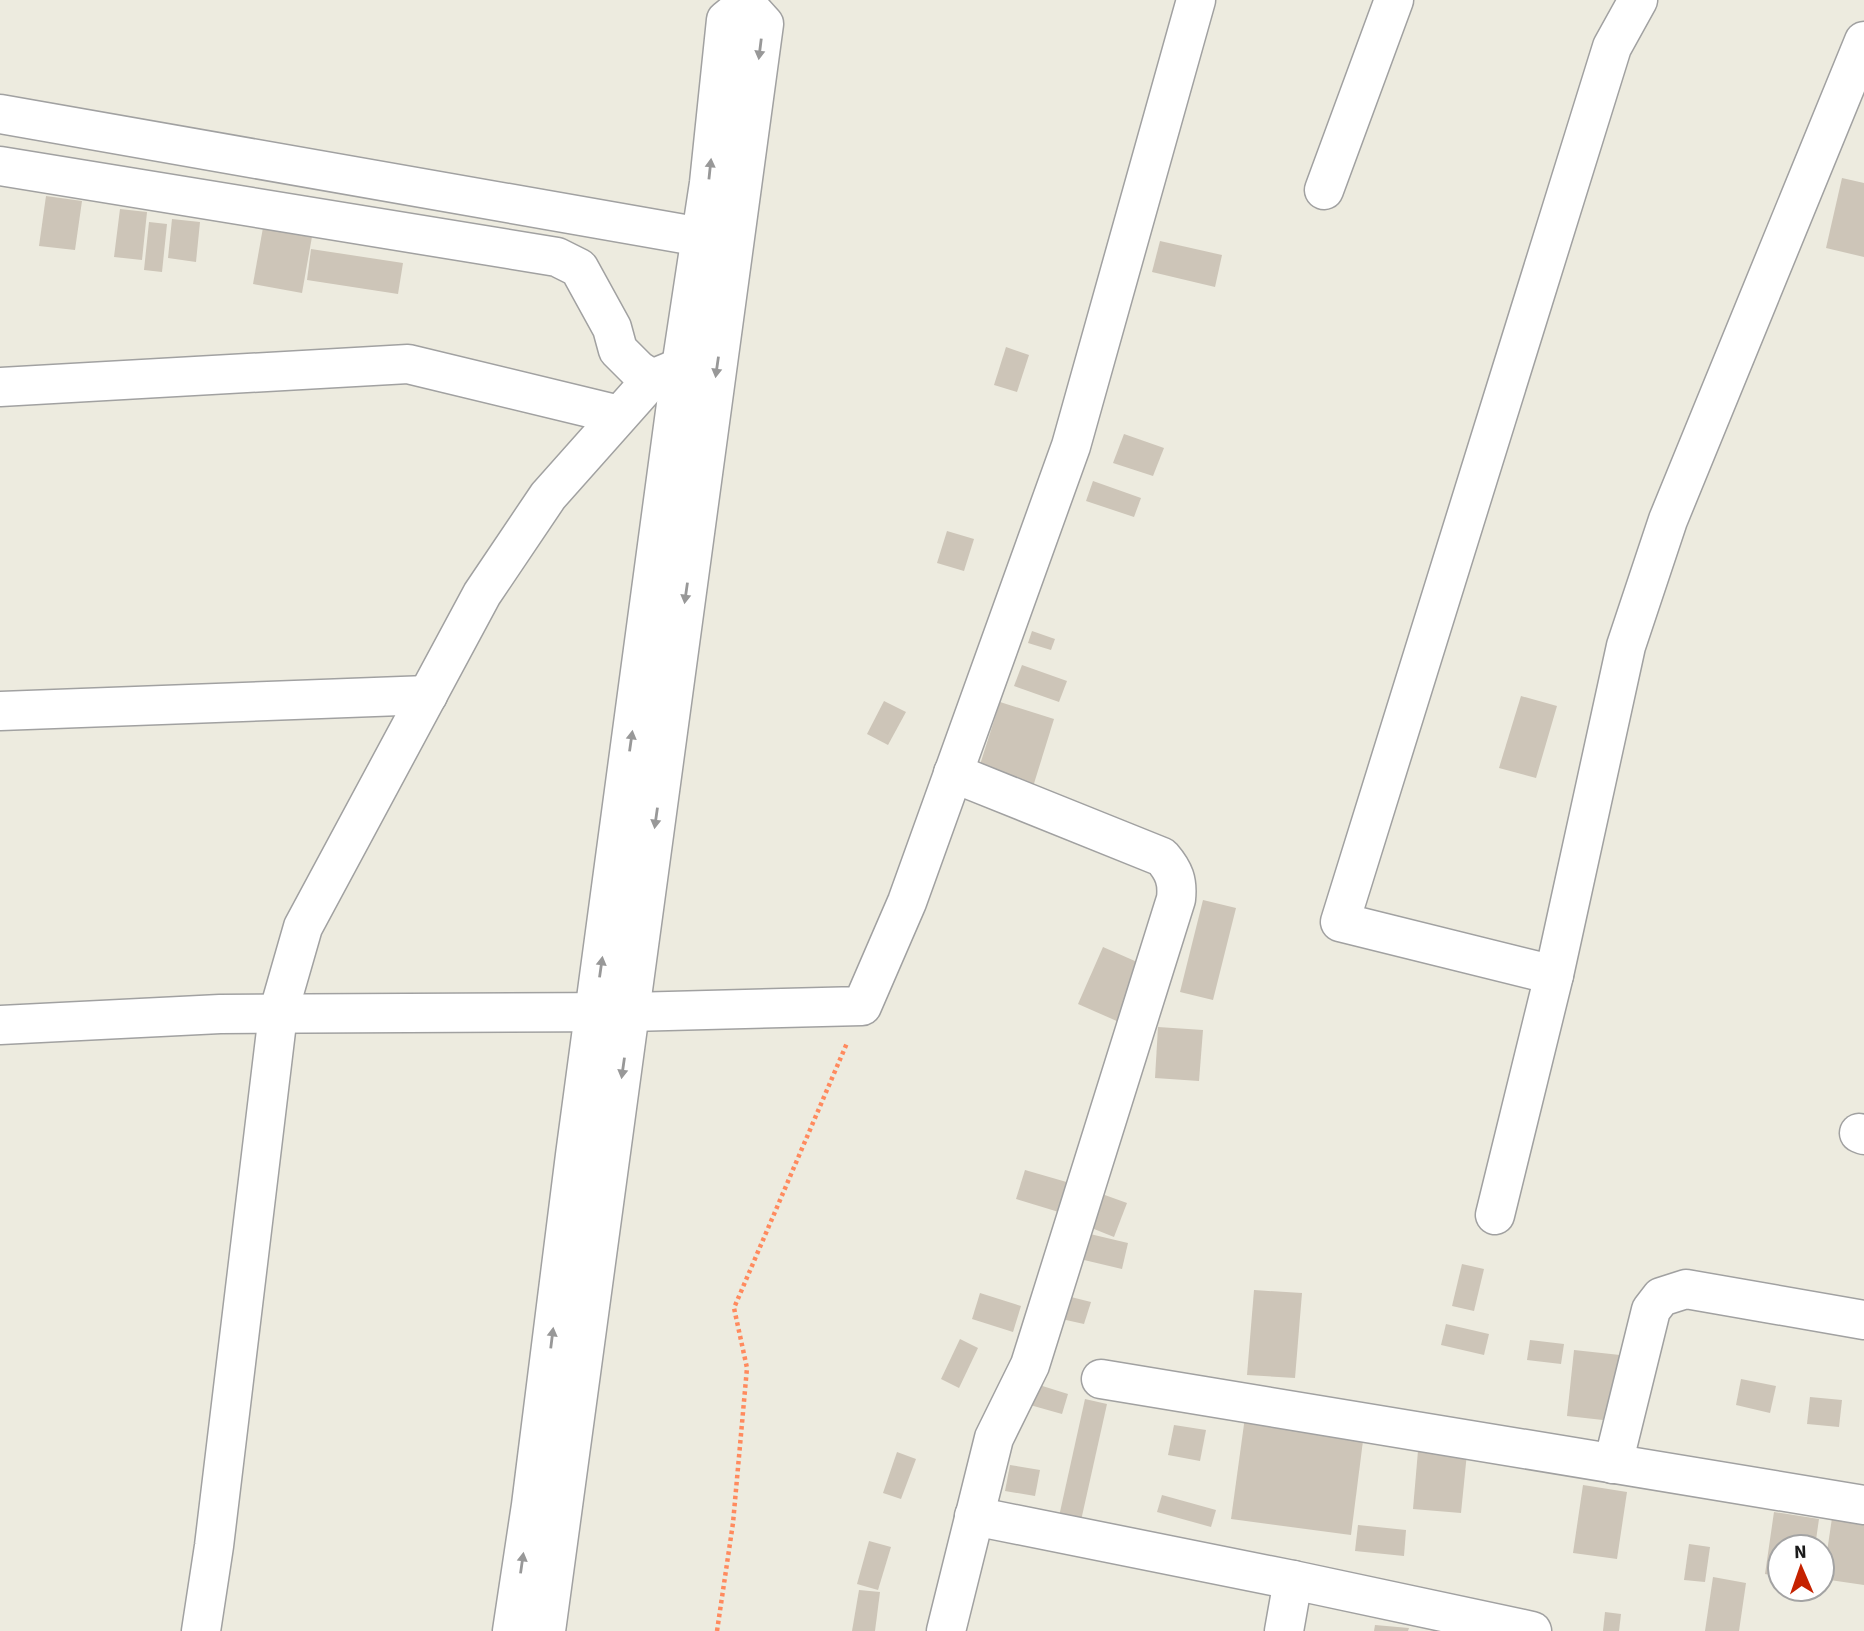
<svg xmlns="http://www.w3.org/2000/svg" width="1864" height="1631" viewBox="0 0 1864 1631" font-family="'Source Sans 3',sans-serif">
  <style>
    .building { fill: #cdc5b8 }
    .lines { fill: none; stroke-linecap: round; stroke-linejoin: round }
    .minor-casing { stroke: #a1a1a1; stroke-width: 41 }
    .path { stroke: #ff8a5e; stroke-width: 4.5; stroke-dasharray: 3.5 3.5; stroke-linecap: butt }
    .minor { stroke: #fff; stroke-width: 38 }
    .oneway { fill: #989898 }
  </style>
  <rect width="100%" height="100%" fill="#edebdf"/>
  <g class="building">
    <path d="M1842 178 1864 183V257L1826 248Z"/>
    <path d="M46 196 82 201 75 250 39 246Z"/>
    <path d="M120 209 147 212 142 260 114 257Z"/>
    <path d="M172 219 200 222 196 262 168 258Z"/>
    <path d="M149 222 167 224 162 272 144 270Z"/>
    <path d="M264 222 313 231 302 293 253 284Z"/>
    <path d="M1160 241 1222 255 1215 287 1152 272Z"/>
    <path d="M311 249 403 263 398 294 307 280Z"/>
    <path d="M1006 347 1029 355 1017 392 994 385Z"/>
    <path d="M1124 434 1164 448 1153 476 1113 463Z"/>
    <path d="M1093 481 1141 498 1134 517 1086 501Z"/>
    <path d="M947 531 974 539 964 571 937 563Z"/>
    <path d="M1032 631 1055 639 1051 650 1028 643Z"/>
    <path d="M1022 665 1067 681 1059 702 1014 686Z"/>
    <path d="M1521 696 1557 706 1536 778 1499 768Z"/>
    <path d="M884 701 906 712 888 745 867 734Z"/>
    <path d="M1000 702 1054 719 1032 790 977 774Z"/>
    <path d="M1203 900 1236 908 1213 1000 1180 992Z"/>
    <path d="M1103 947 1144 965 1119 1022 1078 1004Z"/>
    <path d="M1158 1027 1203 1030 1199 1081 1155 1078Z"/>
    <path d="M1025 1170 1070 1183 1062 1213 1016 1199Z"/>
    <path d="M1102 1194 1127 1203 1114 1237 1089 1227Z"/>
    <path d="M1090 1234 1128 1243 1122 1269 1084 1260Z"/>
    <path d="M1462 1264 1484 1269 1474 1311 1452 1306Z"/>
    <path d="M1254 1290 1302 1293 1295 1378 1247 1375Z"/>
    <path d="M980 1293 1021 1306 1013 1332 972 1319Z"/>
    <path d="M1063 1295 1091 1302 1084 1324 1057 1318Z"/>
    <path d="M1446 1324 1489 1334 1484 1355 1441 1345Z"/>
    <path d="M960 1339 978 1348 959 1388 941 1379Z"/>
    <path d="M1530 1340 1564 1344 1561 1364 1527 1360Z"/>
    <path d="M1574 1350 1620 1355 1612 1421 1567 1416Z"/>
    <path d="M1741 1379 1776 1386 1770 1413 1736 1405Z"/>
    <path d="M1036 1384 1068 1394 1062 1414 1030 1405Z"/>
    <path d="M1810 1397 1842 1400 1839 1427 1807 1424Z"/>
    <path d="M1085 1399 1107 1404 1080 1525 1058 1521Z"/>
    <path d="M1245 1417 1364 1433 1351 1535 1231 1519Z"/>
    <path d="M1174 1425 1206 1430 1200 1461 1168 1455Z"/>
    <path d="M1419 1439 1468 1443 1461 1513 1413 1509Z"/>
    <path d="M897 1452 916 1459 901 1499 883 1493Z"/>
    <path d="M1010 1465 1040 1470 1035 1496 1005 1491Z"/>
    <path d="M1583 1485 1627 1492 1617 1559 1573 1553Z"/>
    <path d="M1162 1495 1216 1510 1211 1527 1157 1512Z"/>
    <path d="M1774 1512 1819 1519 1815 1547H1780V1577L1765 1574Z"/>
    <path d="M1832 1518 1864 1523V1585L1823 1579Z"/>
    <path d="M1358 1525 1406 1530 1404 1556 1355 1551Z"/>
    <path d="M869 1541 891 1547 878 1590 857 1584Z"/>
    <path d="M1689 1544 1710 1547 1705 1582 1684 1580Z"/>
    <path d="M1713 1577 1746 1583 1739 1631H1705Z"/>
    <path d="M859 1590 880 1592 875 1631H852Z"/>
    <path d="M1605 1612 1621 1614 1619 1631H1603Z"/>
    <path d="M1375 1625 1409 1628 1408 1631H1374Z"/>
  </g>
  <g class="lines">
    <g class="minor-casing">
      <g id="minor">
        <path d="M0 114 701 237"/>
        <path d="M0 166 557 257 579 268 612 328 618 350 638 370 652 379"/>
        <path d="M1324 190 1394 0"/>
        <path d="M0 387 408 364 619 415"/>
        <path d="M0 711 428 695"/>
        <path d="M1554 975 1340 922 1612 47 1638 0"/>
        <path d="M0 1025 220 1014 630 1012 862 1006 907 902 1071 446 1196 0"/>
        <path d="M1859 1133 1864 1135"/>
        <path d="M1495 1215 1554 975 1626 646 1668 520 1864 41"/>
        <path d="M1101 1379 1864 1505"/>
        <path d="M1613 1464 1651 1310 1661 1297 1686 1289 1864 1320"/>
        <path d="M974 1516 1293 1580 1532 1631"/>
        <path d="M201 1631 214 1546 278 1014 303 927 482 594 548 496 652 379 681 367"/>
        <path d="M512 1631 531 1505 575 1155 681 367 709 183 726 20 746 4 764 24 546 1631"/>
        <path d="M946 1631 994 1438 1030 1365 1176 899C1178 881 1174 871 1162 857L953 773"/>
        <path d="M1284 1631 1293 1580"/>
      </g>
    </g>
    <path class="path" d="M717 1631 733 1523 747 1368 734 1308 847 1043"/>
    <use href="#minor" class="minor"/>
  </g>
  <defs><path id="oneway-solid" d="M-6-.8H1V-3.2L6.5 0L1 3.2V.8H-6Z" transform="scale(1.75)"/></defs>
  <g class="oneway">
    <use href="#oneway-solid" transform="translate(760 49) rotate(97)"/>
    <use href="#oneway-solid" transform="translate(710 169) rotate(-84)"/>
    <use href="#oneway-solid" transform="translate(717 367) rotate(98)"/>
    <use href="#oneway-solid" transform="translate(686 593) rotate(98)"/>
    <use href="#oneway-solid" transform="translate(631 741) rotate(-82)"/>
    <use href="#oneway-solid" transform="translate(656 818) rotate(98)"/>
    <use href="#oneway-solid" transform="translate(601 967) rotate(-82)"/>
    <use href="#oneway-solid" transform="translate(623 1068) rotate(98)"/>
    <use href="#oneway-solid" transform="translate(552 1338) rotate(-83)"/>
    <use href="#oneway-solid" transform="translate(522 1563) rotate(-82)"/>
  </g>
  <g transform="translate(1801 1568) rotate(358)"><circle r="33" fill="#ffffff" stroke="#a3a3a3" stroke-width="2"/>
  <path d="M0-5L12 26L0 18L-12 26Z" fill="#c52200"/>
  <text y="-10" font-size="19" font-weight="bold" text-anchor="middle" fill="#1a1a1a">N</text>
  </g>
</svg>
